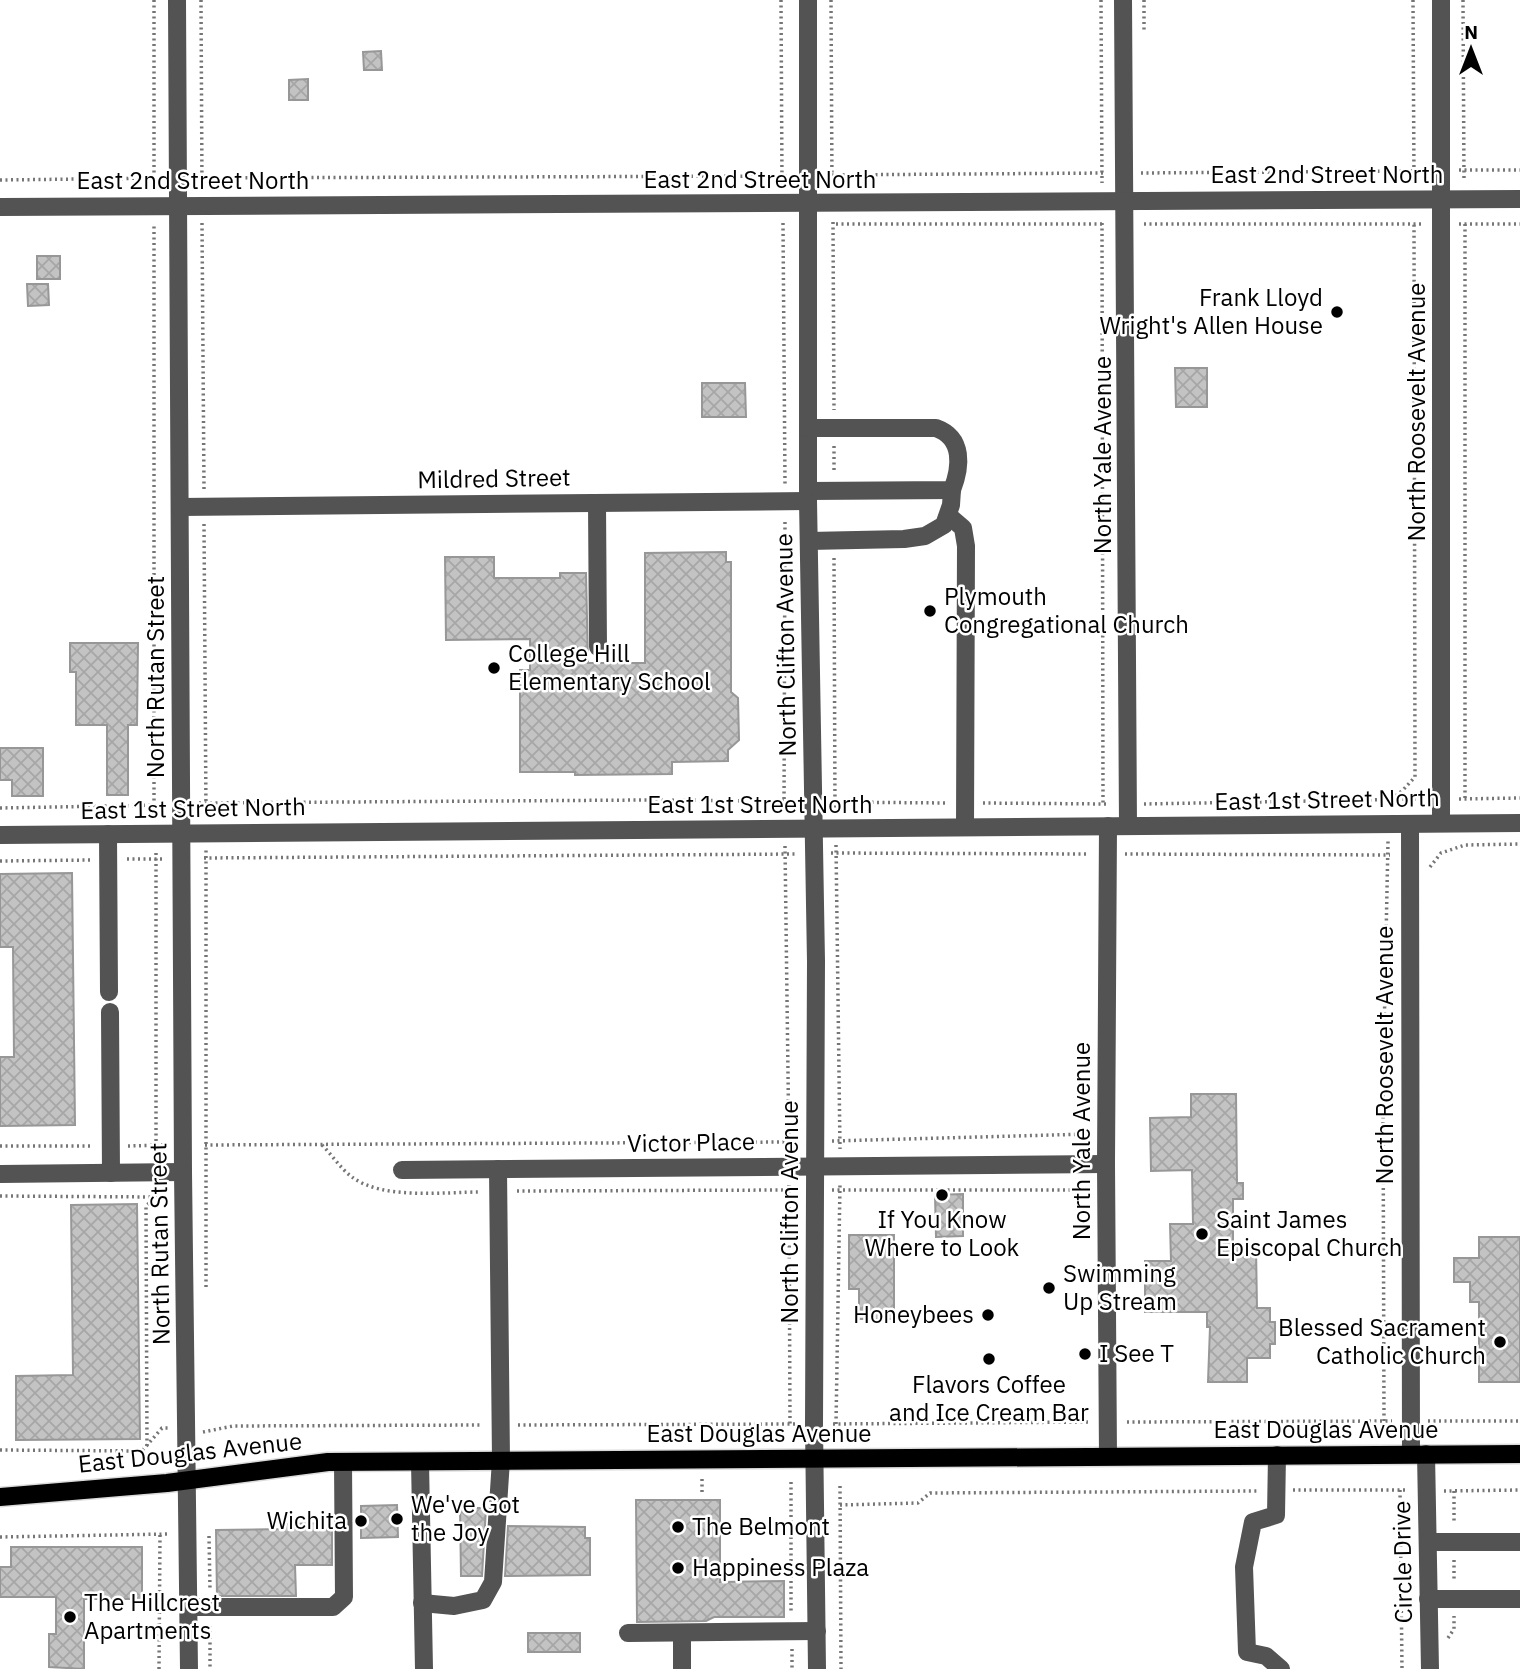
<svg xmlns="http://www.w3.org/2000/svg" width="1520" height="1669" viewBox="0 0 1520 1669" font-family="'IBM Plex Sans',sans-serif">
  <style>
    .building { fill: url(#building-cross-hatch); stroke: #979797; stroke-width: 2 }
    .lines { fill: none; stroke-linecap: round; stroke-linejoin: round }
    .major-casing { stroke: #dbdbdb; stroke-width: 21 }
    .path { stroke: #757575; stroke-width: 3.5; stroke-dasharray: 2 3.5; stroke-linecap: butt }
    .minor { stroke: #535353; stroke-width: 18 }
    .major { stroke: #000; stroke-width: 18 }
    .poi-dot { fill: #000; stroke: #fff; stroke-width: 2.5 }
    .labels { text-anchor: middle; stroke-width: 5; stroke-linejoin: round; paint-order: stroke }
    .street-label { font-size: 24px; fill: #000; stroke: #fff }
    .poi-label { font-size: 24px; fill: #000; stroke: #fff; text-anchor: start }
  </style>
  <defs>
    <pattern id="building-cross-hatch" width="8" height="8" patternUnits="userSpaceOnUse" patternTransform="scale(1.75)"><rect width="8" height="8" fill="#c3c3c3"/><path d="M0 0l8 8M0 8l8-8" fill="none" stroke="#a6a6a6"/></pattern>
  </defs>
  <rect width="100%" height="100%" fill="#fff"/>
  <g class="building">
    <path d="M381 51 382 70H364L363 52Z"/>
    <path d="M308 79V100H289V80Z"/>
    <rect x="37" y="256" width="23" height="23"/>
    <path d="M27 284H48L49 305 28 306Z"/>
    <path d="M1175 368H1207V407H1176Z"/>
    <path d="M702 383H745L746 417H702Z"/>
    <path d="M726 552V562H731V692L738 698 739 740 728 750V761L672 762V774L575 775V772H520V670H530V639L446 640 445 557H494V578H560V573H586L588 663H645V553Z"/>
    <path d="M70 643H138L137 725H128V795H107V725H76V672H70Z"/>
    <path d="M0 748H43V796H12V780H0Z"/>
    <path d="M72 873 75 1125 0 1126V1057H14L13 947H0V874Z"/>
    <path d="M1191 1094H1236L1237 1183H1243V1199H1233V1247H1256L1257 1308H1270V1322H1275V1344H1270V1358H1247V1382H1208L1210 1327H1207V1312H1145V1261H1171L1170 1224H1193L1192 1170 1151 1171 1150 1118 1191 1117Z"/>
    <path d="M963 1194V1236L936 1237 935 1195Z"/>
    <path d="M137 1204 140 1439 16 1440V1376L73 1375 71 1205Z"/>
    <path d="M849 1235H894V1319H859V1289H849Z"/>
    <path d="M1479 1237H1520V1382H1479V1302H1470V1282H1454V1258H1479Z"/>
    <path d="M636 1500H720V1582L784 1581V1617H714L706 1621 637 1622Z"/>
    <path d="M397 1505 398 1537 361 1538V1506Z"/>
    <path d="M460 1508H486L482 1576H461Z"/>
    <path d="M332 1523V1565H295L296 1596H217L216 1530 284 1529V1524Z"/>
    <path d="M508 1526 585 1527V1538H590V1575L505 1576Z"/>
    <path d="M11 1547H142V1599H84V1669L49 1667V1634H56V1597H0V1567H11Z"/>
    <rect x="528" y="1633" width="52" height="19"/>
  </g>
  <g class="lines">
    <g class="major-casing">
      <path id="major" d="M0 1497 167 1483 328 1462 1520 1454"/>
    </g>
    <g class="path">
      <path d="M154 0V187"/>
      <path d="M201 0 202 188"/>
      <path d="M781 0 782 183"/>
      <path d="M831 0 832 186"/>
      <path d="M1101 0 1102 183"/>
      <path d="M1144 0V32"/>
      <path d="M1413 0 1414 180"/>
      <path d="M1463 0 1464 181"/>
      <path d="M1459 170H1520"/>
      <path d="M1141 173 1423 171"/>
      <path d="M826 175 1105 173"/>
      <path d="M196 178 790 176"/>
      <path d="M0 180 160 178"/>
      <path d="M833 222 834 410"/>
      <path d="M202 223 204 489"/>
      <path d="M783 223 785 484"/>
      <path d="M1102 223 1103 803"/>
      <path d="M836 224H1105"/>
      <path d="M1144 224H1423"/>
      <path d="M1459 224H1520"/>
      <path d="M1465 224V801"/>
      <path d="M834 446V473"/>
      <path d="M204 524 206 814"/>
      <path d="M834 558 835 809"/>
      <path d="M1391 799 1402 791 1415 777 1414 223"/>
      <path d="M1459 799 1520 798"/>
      <path d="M833 802 947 803"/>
      <path d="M199 803 643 800 793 801"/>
      <path d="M983 803 1108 804"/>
      <path d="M1144 804 1423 799"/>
      <path d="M0 808 164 805"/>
      <path d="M784 810 785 520"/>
      <path d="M154 817V223"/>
      <path d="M836 845 840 1149"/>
      <path d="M785 846 789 1149"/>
      <path d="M156 853V1153"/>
      <path d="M831 853 1089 854"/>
      <path d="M1125 854 1390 855"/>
      <path d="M204 858 795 854"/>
      <path d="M127 859H165"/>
      <path d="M0 861 92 860"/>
      <path d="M1430 867 1441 853 1465 845 1520 844"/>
      <path d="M832 1141 1089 1134"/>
      <path d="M205 1145 789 1142"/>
      <path d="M322 1145C332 1155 341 1169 352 1177 382 1200 445 1192 481 1192"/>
      <path d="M0 1146H92"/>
      <path d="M128 1146 166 1145"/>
      <path d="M789 1185 790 1424"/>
      <path d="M832 1190H1087"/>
      <path d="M517 1191 789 1190"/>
      <path d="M0 1196 155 1197"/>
      <path d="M206 1287V850"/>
      <path d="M1384 1421 1383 1086 1388 841"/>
      <path d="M1428 1421H1520"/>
      <path d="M1127 1422 1392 1421"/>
      <path d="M702 1424V1440"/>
      <path d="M833 1424 1091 1422"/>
      <path d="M836 1424 840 1184"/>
      <path d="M518 1425 797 1424"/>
      <path d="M203 1432 233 1426 482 1425"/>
      <path d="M147 1446 146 1206 156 1197V1192"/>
      <path d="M0 1450 142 1451 162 1428H168"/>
      <path d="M702 1479V1494"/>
      <path d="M791 1482V1613"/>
      <path d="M840 1486 841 1669"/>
      <path d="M1293 1490H1408"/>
      <path d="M1400 1490 1402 1669"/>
      <path d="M1444 1491 1520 1490"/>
      <path d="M1454 1491V1524"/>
      <path d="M840 1505 918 1503 930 1493 1257 1491"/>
      <path d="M209 1536 210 1590"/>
      <path d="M0 1537 169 1534"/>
      <path d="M1454 1560V1580"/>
      <path d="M210 1626V1669"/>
      <path d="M1448 1638 1454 1629V1616"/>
      <path d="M792 1649V1669"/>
      <path d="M159 1669 160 1534"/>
    </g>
    <g class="minor">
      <path d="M177 0 183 1172 189 1669"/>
      <path d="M808 0V501L816 961 814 1424 817 1669"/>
      <path d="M1123 0 1128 826"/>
      <path d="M0 207 1520 199"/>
      <path d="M808 428H936C964 438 961 467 952 490L809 491"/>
      <path d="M597 503 598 647"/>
      <path d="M180 507 808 501"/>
      <path d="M949 516 963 528 966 546 965 827"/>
      <path d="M809 541 904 539 925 536 944 525 951 505 952 490"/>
      <path d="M1441 823V0"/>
      <path d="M1410 824 1411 1454"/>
      <path d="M1108 826 1106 1164 1108 1456"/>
      <path d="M108 834 109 992"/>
      <path d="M0 835 1520 823"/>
      <path d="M110 1012 111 1173"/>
      <path d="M402 1170 1106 1164"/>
      <path d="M0 1174 183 1172"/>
      <path d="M1426 1454 1430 1669"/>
      <path d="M1277 1455 1276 1515 1253 1522 1244 1567 1247 1652 1266 1656 1281 1669"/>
      <path d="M420 1462 424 1669"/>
      <path d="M1428 1542H1520"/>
      <path d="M1428 1599H1520"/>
      <path d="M422 1603 454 1606 483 1600 493 1582 501 1460 498 1169"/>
      <path d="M188 1607H333L344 1597 343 1462"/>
      <path d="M628 1633 817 1631"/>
      <path d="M682 1633V1669"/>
    </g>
    <use href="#major" class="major"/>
  </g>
  <g class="poi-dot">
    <circle cx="1337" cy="312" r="7"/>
    <circle cx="930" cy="611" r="7"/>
    <circle cx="494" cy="668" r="7"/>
    <circle cx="942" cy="1195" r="7"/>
    <circle cx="1202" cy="1234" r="7"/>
    <circle cx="1049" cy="1288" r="7"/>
    <circle cx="988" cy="1315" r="7"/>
    <circle cx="1500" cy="1342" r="7"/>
    <circle cx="1085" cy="1354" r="7"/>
    <circle cx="989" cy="1359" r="7"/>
    <circle cx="397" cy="1519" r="7"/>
    <circle cx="361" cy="1521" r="7"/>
    <circle cx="678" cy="1527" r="7"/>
    <circle cx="678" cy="1568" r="7"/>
    <circle cx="70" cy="1617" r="7"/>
  </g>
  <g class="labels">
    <g class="street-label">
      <text x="1327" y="183">East 2nd Street North</text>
      <text x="760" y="188">East 2nd Street North</text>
      <text x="193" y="189">East 2nd Street North</text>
      <text transform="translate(1417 412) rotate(-90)" y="8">North Roosevelt Avenue</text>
      <text transform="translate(1103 455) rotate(-90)" y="8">North Yale Avenue</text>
      <text transform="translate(494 479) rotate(-1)" y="8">Mildred Street</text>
      <text transform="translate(786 645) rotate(-91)" y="8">North Clifton Avenue</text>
      <text transform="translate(156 677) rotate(-90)" y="8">North Rutan Street</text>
      <text transform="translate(1327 800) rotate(-1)" y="8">East 1st Street North</text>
      <text x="760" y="813">East 1st Street North</text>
      <text transform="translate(193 809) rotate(-1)" y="8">East 1st Street North</text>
      <text transform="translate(1385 1055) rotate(-90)" y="8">North Roosevelt Avenue</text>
      <text transform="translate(1082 1141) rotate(-90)" y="8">North Yale Avenue</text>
      <text transform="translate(691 1143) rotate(-1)" y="8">Victor Place</text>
      <text transform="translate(790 1212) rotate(-90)" y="8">North Clifton Avenue</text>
      <text transform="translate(160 1244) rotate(-91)" y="8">North Rutan Street</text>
      <text x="1326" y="1438">East Douglas Avenue</text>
      <text x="759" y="1442">East Douglas Avenue</text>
      <text transform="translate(190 1453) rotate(-6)" y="8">East Douglas Avenue</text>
      <text transform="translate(1403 1562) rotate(-91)" y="8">Circle Drive</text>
    </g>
    <g class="poi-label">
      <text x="1323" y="306" text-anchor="end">Frank Lloyd<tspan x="1323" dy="28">Wright's Allen House</tspan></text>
      <text x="944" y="605">Plymouth<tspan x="944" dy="28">Congregational Church</tspan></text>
      <text x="508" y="662">College Hill<tspan x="508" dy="28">Elementary School</tspan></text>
      <text x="942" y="1228" text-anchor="middle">If You Know<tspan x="942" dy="28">Where to Look</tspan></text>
      <text x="1216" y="1228">Saint James<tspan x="1216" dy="28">Episcopal Church</tspan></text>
      <text x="1063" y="1282">Swimming<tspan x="1063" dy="28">Up Stream</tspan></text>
      <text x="974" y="1323" text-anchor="end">Honeybees</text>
      <text x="1486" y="1336" text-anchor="end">Blessed Sacrament<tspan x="1486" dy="28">Catholic Church</tspan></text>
      <text x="1099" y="1362">I See T</text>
      <text x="989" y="1393" text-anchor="middle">Flavors Coffee<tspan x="989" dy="28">and Ice Cream Bar</tspan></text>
      <text x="411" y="1513">We've Got<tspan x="411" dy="28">the Joy</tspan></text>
      <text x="347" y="1529" text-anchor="end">Wichita</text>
      <text x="692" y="1535">The Belmont</text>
      <text x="692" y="1576">Happiness Plaza</text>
      <text x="84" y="1611">The Hillcrest<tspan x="84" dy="28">Apartments</tspan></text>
    </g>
  </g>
  <g transform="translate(1471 49)" stroke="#ffffff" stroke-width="5" paint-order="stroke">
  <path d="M0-5L12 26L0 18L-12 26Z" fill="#000000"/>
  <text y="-10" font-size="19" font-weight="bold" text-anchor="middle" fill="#000000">N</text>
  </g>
</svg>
